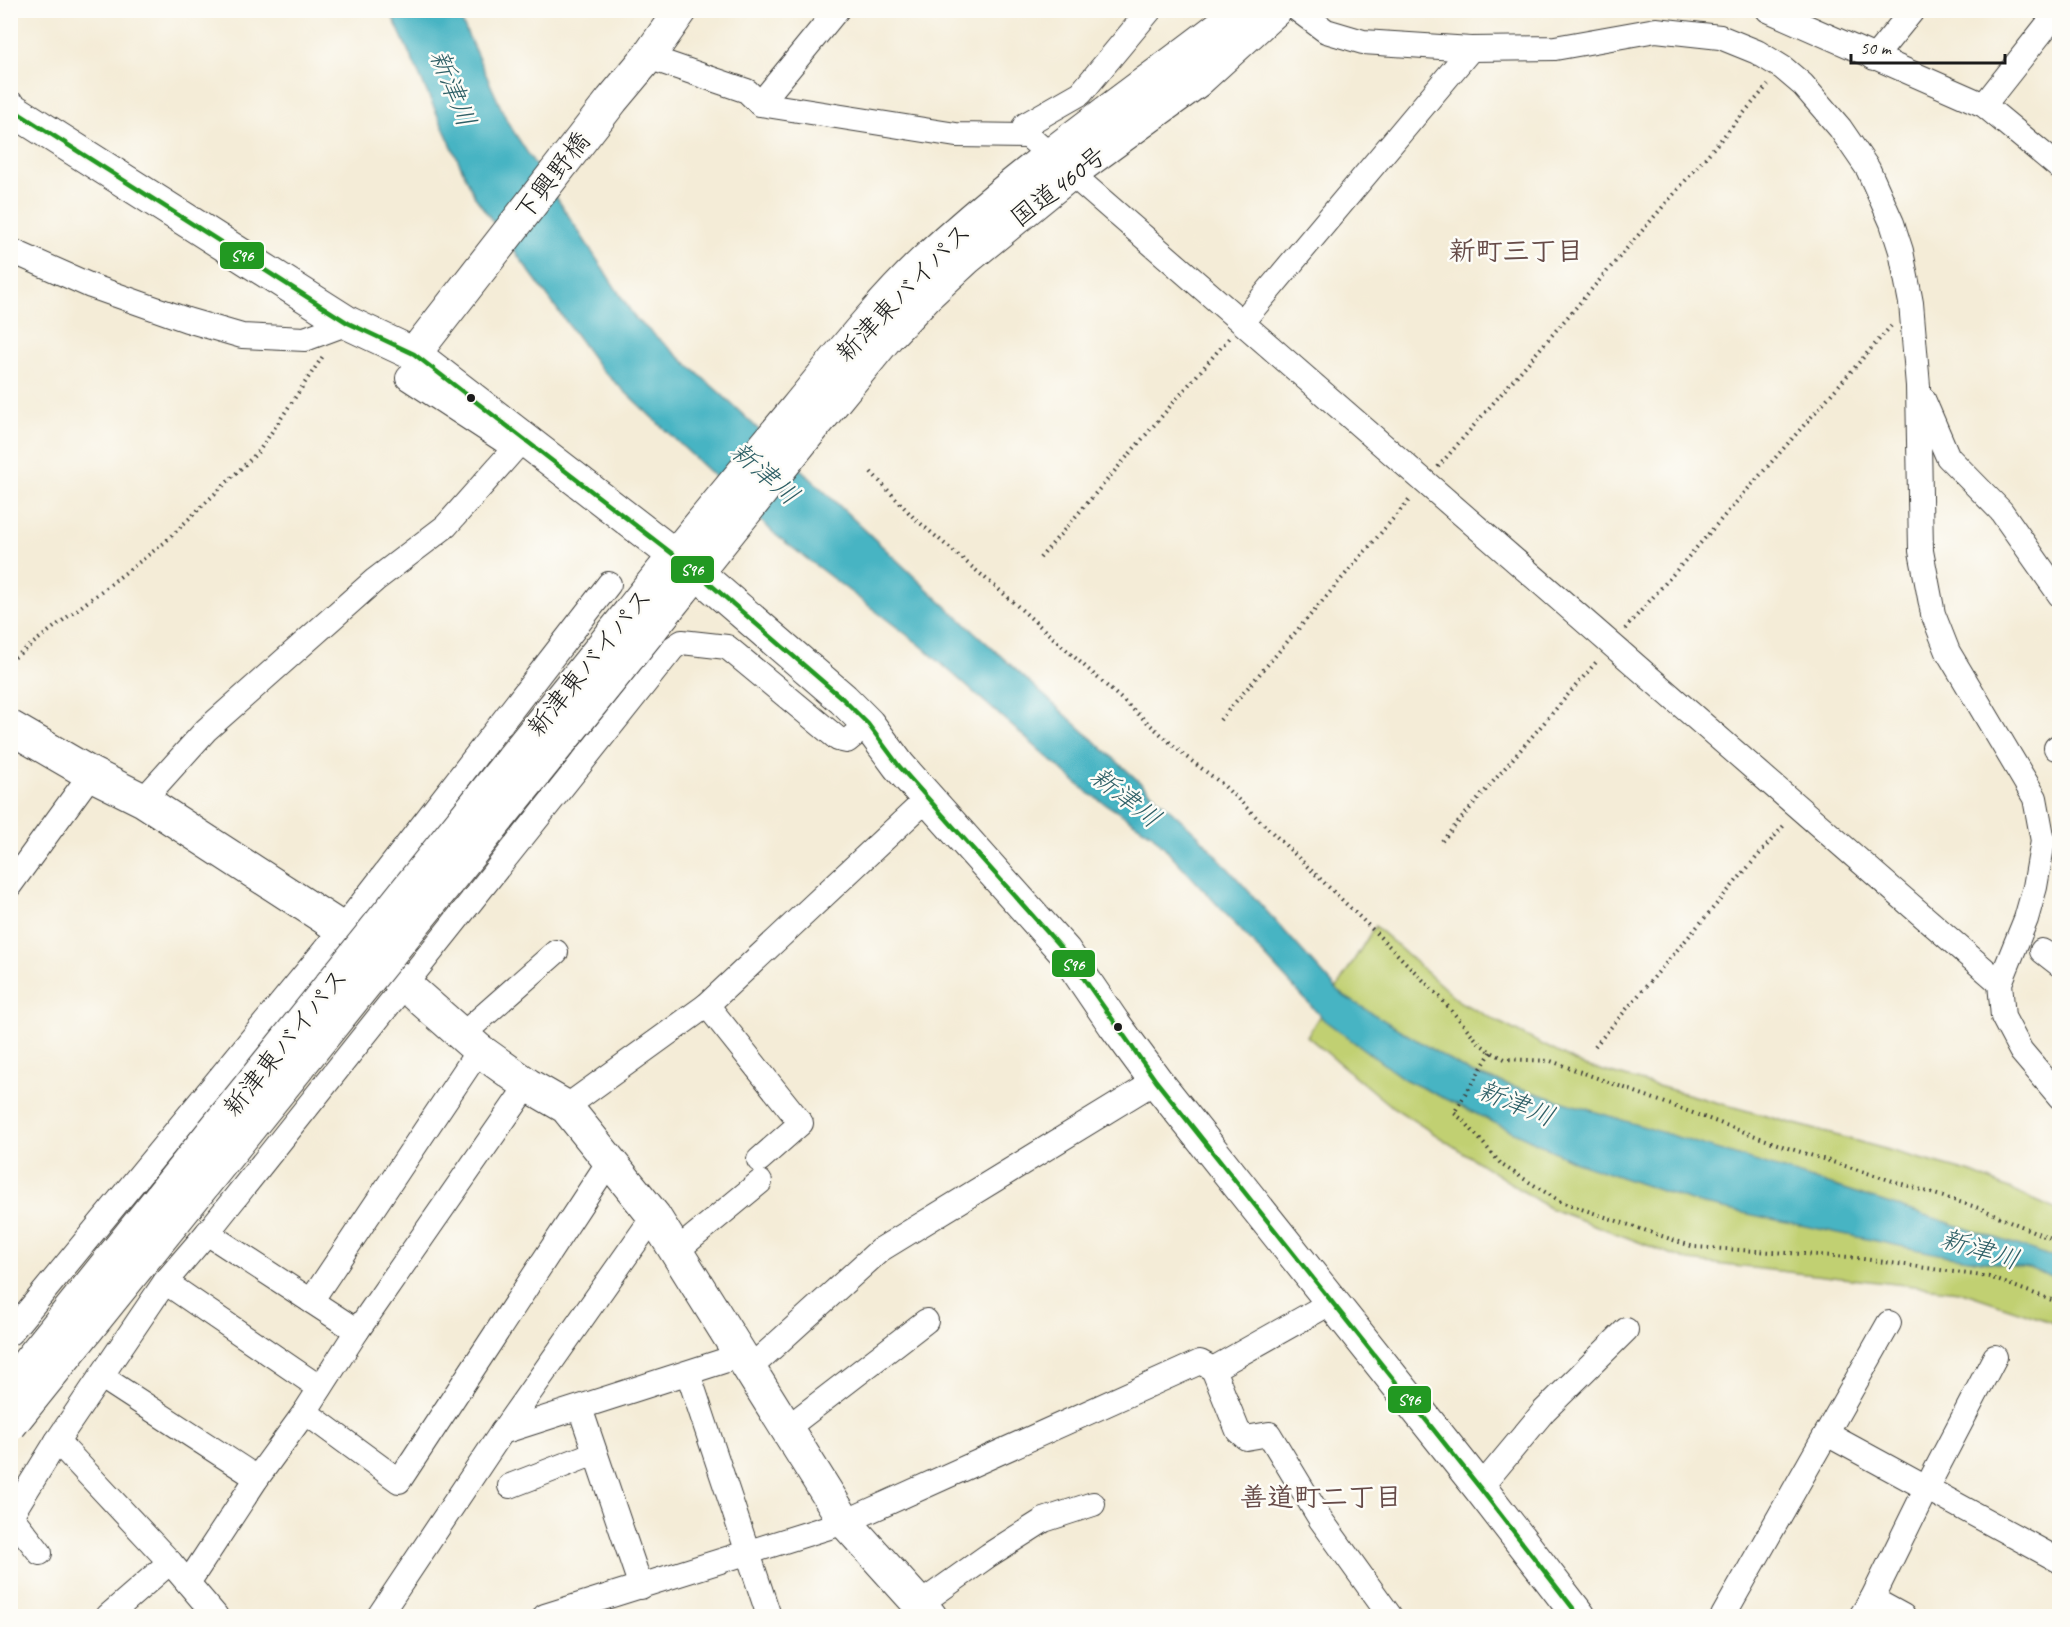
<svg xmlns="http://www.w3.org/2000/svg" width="2070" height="1627" viewBox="0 0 2070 1627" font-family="Caveat,'Klee One',sans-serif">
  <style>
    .green { fill: #c1d072; stroke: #6e7647; stroke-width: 1.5 }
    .water { fill: #47b4c3; stroke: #326870; stroke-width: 1.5 }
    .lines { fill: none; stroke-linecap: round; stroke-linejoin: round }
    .street-casing { stroke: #3c3b38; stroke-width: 26 }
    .secondary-casing { stroke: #3c3b38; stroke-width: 35 }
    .primary-casing { stroke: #3c3b38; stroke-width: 35 }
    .highway-casing { stroke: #3c3b38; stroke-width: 35 }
    .path { stroke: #3c3b38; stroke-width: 4; stroke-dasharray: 1.5 4.5; stroke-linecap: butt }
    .street { stroke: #fff; stroke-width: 24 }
    .secondary { stroke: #fff; stroke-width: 33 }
    .primary { stroke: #fff; stroke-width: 33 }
    .highway { stroke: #fff; stroke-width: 33 }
    .highway-bridge-casing { stroke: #3c3b38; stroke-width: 35; stroke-linecap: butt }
    .highway-bridge { stroke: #fff; stroke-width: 33 }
    .bus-1-casing { stroke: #fdfcf7; stroke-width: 9 }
    .bus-1 { stroke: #292; stroke-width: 4.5 }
    .bus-dot { fill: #1c1c1c; stroke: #fdfcf7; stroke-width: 2 }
    .labels { text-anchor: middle; stroke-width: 5; stroke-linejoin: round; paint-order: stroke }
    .street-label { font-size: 26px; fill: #1c1c1c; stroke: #fdfcf7 }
    .water-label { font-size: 27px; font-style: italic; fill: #2f6067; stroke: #fdfcf7 }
    .neighbourhood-label { font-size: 27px; font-weight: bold; fill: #664b48; stroke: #fdfcf7 }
    .line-badge { stroke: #fdfcf7; stroke-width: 2 }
    .badge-label { font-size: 16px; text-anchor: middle; font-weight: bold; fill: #fff }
  </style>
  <rect width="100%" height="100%" fill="#fdfcf7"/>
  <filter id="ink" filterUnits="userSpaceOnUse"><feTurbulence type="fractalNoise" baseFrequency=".0167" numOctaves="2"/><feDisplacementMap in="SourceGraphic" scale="12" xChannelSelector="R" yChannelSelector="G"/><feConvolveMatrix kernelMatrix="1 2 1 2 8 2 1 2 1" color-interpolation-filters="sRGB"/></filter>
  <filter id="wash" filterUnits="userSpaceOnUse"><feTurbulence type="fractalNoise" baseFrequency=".008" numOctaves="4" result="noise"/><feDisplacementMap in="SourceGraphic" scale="24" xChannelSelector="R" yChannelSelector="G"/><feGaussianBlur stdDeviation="1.35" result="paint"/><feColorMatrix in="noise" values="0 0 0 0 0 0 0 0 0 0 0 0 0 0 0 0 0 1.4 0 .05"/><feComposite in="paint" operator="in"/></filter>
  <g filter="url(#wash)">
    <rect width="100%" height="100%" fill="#f4ecd7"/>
    <path class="green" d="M1375 926 1460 1002 1582 1065 1975 1174 2059 1211V1329L2051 1322 1959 1291 1689 1261 1549 1208 1388 1104 1307 1036Z"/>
    <path class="water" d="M390 11H457L508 123 635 318 720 393 939 600 1198 835 1342 995 1471 1073 1822 1182 2036 1251 2059 1260V1279L2028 1268 1943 1255 1700 1204 1576 1162 1404 1079 1324 1020 1152 834 1087 792 919 644 777 536 600 368 475 197Z"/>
  </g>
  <g filter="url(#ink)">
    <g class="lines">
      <g class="street-casing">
        <g id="street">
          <path d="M1150 10 1081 93 1025 125 1028 136 2000 983"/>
          <path d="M1298 10 1326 31 1363 42 1471 49 1555 48 1656 30 1720 37 1757 52 1783 68 1803 85 1840 128 1868 169 1892 223 1901 251 1911 303 1918 386 1921 551 1933 614 1948 652 2035 798 2043 841 2035 887 2026 919 2000 983 2003 1017 2021 1051 2060 1097"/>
          <path d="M1768 10 1984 105 2060 168"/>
          <path d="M648 57 747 91 760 104 956 135 1028 136"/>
          <path d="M1874 58 1913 10"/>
          <path d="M760 104 837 10"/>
          <path d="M1984 105 2059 10"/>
          <path d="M10 250 91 286 187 320 242 336 305 339 348 323"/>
          <path d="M1242 322 1471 49"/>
          <path d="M1923 399 1948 457 2001 511 2060 595"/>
          <path d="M2056 748 2060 745"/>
          <path d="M143 800 206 730 375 580 446 526 515 448 408 378 423 361"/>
          <path d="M10 885 91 774"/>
          <path d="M2042 951 2060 965"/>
          <path d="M707 1005 801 1123 759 1160"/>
          <path d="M462 1035 556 952"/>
          <path d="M566 1107 707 1005 927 799"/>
          <path d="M207 1233 357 1331"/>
          <path d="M675 1252 760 1182"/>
          <path d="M165 1282 320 1388"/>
          <path d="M311 1301 479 1050"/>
          <path d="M10 1333 342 929 609 584"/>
          <path d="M750 1368 880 1250 1156 1081"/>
          <path d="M1213 1369 1238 1431 1246 1438 1269 1434 1321 1520 1390 1616"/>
          <path d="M688 1373 769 1616"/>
          <path d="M102 1377 257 1478"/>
          <path d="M580 1408 641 1587"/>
          <path d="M305 1412 399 1481 610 1160"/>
          <path d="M787 1428 926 1321"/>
          <path d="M502 1432 742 1355"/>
          <path d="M1827 1434 2060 1561"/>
          <path d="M57 1441 170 1562 216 1616"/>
          <path d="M510 1486 595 1453"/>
          <path d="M1480 1488 1544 1411 1626 1330"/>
          <path d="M11 1516 40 1553"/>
          <path d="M10 1517 57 1441 165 1282 207 1233 673 648 682 642 727 647 838 739 847 741 868 724"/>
          <path d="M188 1583 257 1478 305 1412 357 1331 528 1085"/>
          <path d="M1872 1599 1903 1616"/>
          <path d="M920 1604 989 1555 1044 1520 1093 1504"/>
          <path d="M108 1616 170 1562"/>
          <path d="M379 1616 502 1432 654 1216"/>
          <path d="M545 1616 845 1522 1200 1362 1213 1369 1332 1302"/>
          <path d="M1723 1616 1889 1323"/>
          <path d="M1861 1616 1872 1599 1927 1487 1995 1357"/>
        </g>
      </g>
      <g class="secondary-casing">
        <g id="secondary">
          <path d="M414 354 612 100 648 57 681 10"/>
          <path d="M696 572 843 699 868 724 899 766 1065 952 1114 1024 1156 1081 1480 1488 1579 1616"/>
          <path d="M10 727 91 774 143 800 342 929 479 1050 528 1085 566 1107 654 1216 845 1522 930 1616"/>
        </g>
      </g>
      <g class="primary-casing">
        <path id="primary" d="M10 108 348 323 414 354 696 572"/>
      </g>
      <g class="highway-casing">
        <g id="highway">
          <path d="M630 612C684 543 740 476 796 409 837 359 877 307 924 262 1017 174 1124 101 1225 23L1239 10"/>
          <path d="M651 629 814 426 887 337 926 296 967 258 1071 173 1196 82 1275 10"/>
        </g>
      </g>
      <g class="path">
        <path d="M1438 467 1768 85"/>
        <path d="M871 472 914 518 1004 594 1185 756 1221 783 1370 927 1439 996 1480 1044 1491 1052 1505 1059 1551 1061 1788 1148 1982 1209 2060 1243"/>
        <path d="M1040 558 1229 338"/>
        <path d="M1625 629 1891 326"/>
        <path d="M10 661 164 543 259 451 323 356"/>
        <path d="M1220 720 1411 498"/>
        <path d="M1442 841 1598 660"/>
        <path d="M1595 1046 1786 823"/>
        <path d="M1491 1052 1454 1113 1464 1121 1502 1165 1561 1202 1694 1247 1850 1257 1989 1277 2060 1303"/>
      </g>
      <use href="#street" class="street"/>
      <use href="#secondary" class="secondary"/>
      <use href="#primary" class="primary"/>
      <use href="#highway" class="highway"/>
      <g class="highway-bridge-casing">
        <g id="highway-bridge">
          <path d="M10 1385 630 612"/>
          <path d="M10 1425 651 629"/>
        </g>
      </g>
      <use href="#highway-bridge" class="highway-bridge"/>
      <g class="bus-1-casing">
        <path id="bus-1" d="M10 108 348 323 414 354 696 572 843 699 868 724 899 766 1065 952 1156 1081 1480 1488 1579 1616"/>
      </g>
      <use href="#bus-1" class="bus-1"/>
    </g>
  </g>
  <g class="bus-dot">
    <circle cx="471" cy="398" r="5"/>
    <circle cx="1118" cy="1027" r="5"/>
  </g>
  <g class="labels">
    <g class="street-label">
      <text transform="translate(552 176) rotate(-52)" y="9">下興野橋</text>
      <text transform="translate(1058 186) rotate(-38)" y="9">国道460号</text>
      <text transform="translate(903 292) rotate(-46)" y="9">新津東バイパス</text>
      <text transform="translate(589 662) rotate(-51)" y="9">新津東バイパス</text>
      <text transform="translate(285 1042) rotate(-51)" y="9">新津東バイパス</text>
    </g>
    <g class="water-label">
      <text transform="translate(453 88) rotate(68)" y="9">新津川</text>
      <text transform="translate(765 473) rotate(41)" y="9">新津川</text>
      <text transform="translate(1126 797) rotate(38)" y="9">新津川</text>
      <text transform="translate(1516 1103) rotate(22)" y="9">新津川</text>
      <text transform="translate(1980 1249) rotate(17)" y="9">新津川</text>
    </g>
    <g class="neighbourhood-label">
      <text x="1516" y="260">新町三丁目</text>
      <text x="1321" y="1506">善道町二丁目</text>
    </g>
  </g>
  <g class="line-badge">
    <rect x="219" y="241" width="46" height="29" rx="6" fill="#292"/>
    <rect x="670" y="555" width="45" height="29" rx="6" fill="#292"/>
    <rect x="1051" y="949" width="45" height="29" rx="6" fill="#292"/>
    <rect x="1387" y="1385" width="45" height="29" rx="6" fill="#292"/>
  </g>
  <g class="badge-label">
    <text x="242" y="261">S96</text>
    <text x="692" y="575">S96</text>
    <text x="1073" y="970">S96</text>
    <text x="1409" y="1405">S96</text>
  </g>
  <rect width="2070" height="1627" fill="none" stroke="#fdfcf7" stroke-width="36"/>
  <path d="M1851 54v9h154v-9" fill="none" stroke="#1c1c1c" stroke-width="3"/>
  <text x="1860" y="54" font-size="18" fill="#1c1c1c" stroke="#fdfcf7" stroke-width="4.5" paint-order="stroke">50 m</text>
</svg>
